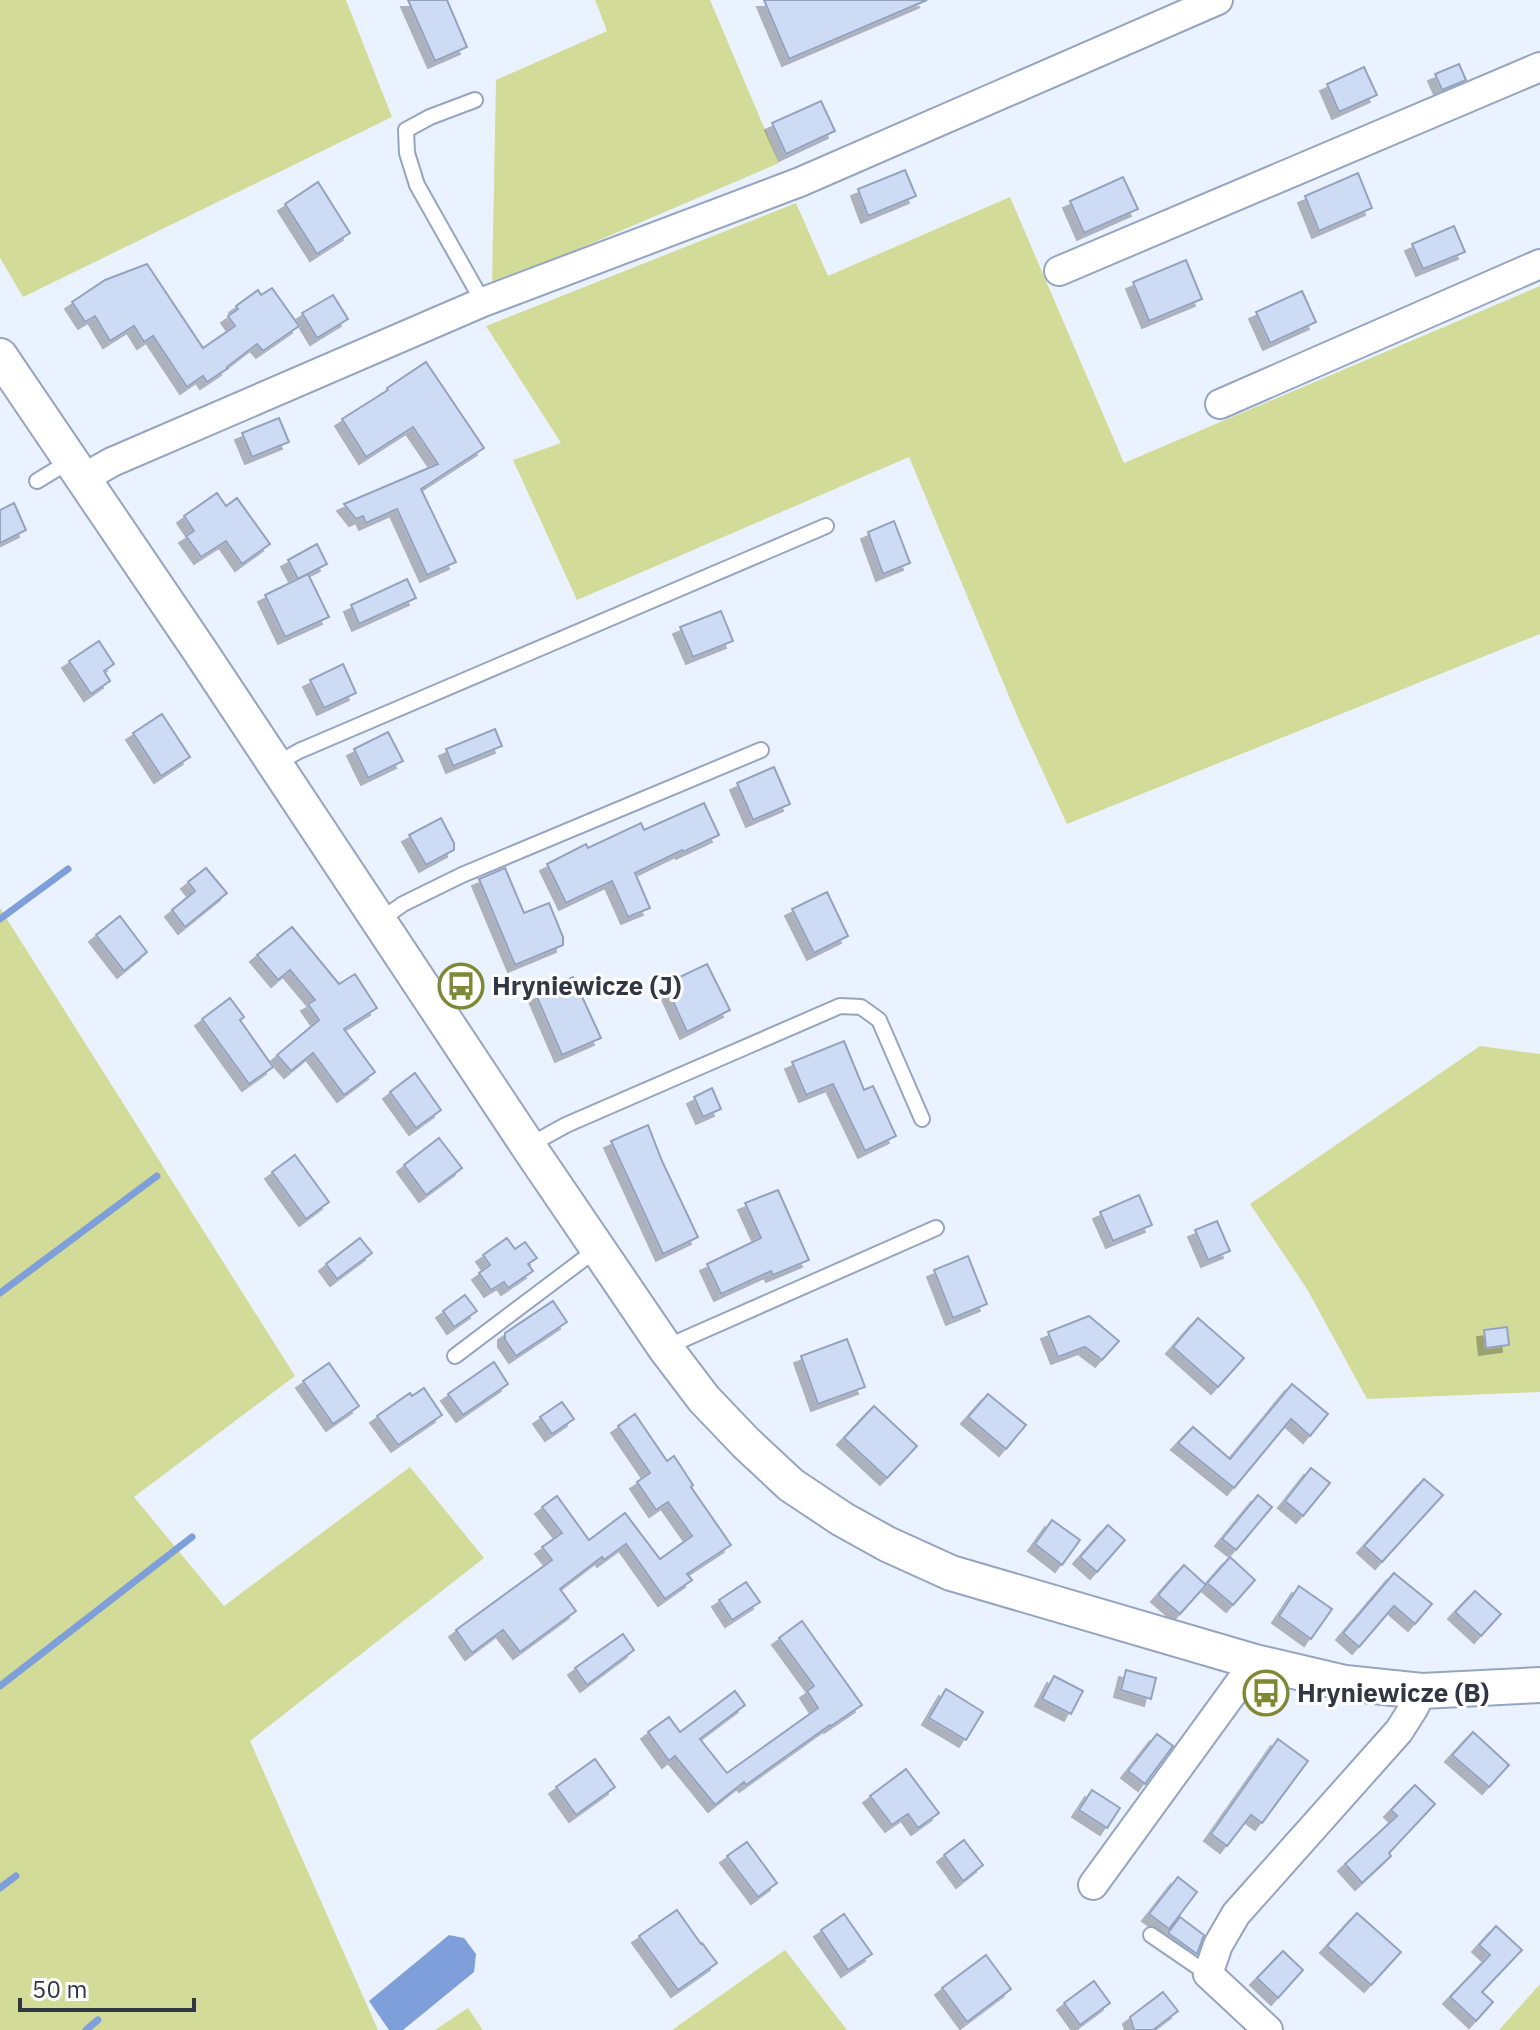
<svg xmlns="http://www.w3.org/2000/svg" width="1540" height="2030" viewBox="0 0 1540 2030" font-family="'IBM Plex Sans',sans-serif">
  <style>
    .green { fill: #d2dc98 }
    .water { fill: #7e9fd9 }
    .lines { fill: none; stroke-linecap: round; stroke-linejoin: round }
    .stream { stroke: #7e9fd9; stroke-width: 7 }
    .building { fill: #cddbf4; stroke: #93a3bf; stroke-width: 2; filter: url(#shadow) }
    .service-casing { stroke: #95a5c1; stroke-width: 18 }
    .minor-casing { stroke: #95a5c1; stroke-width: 32 }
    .tertiary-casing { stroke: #95a5c1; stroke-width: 38 }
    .service { stroke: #fff; stroke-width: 14 }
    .minor { stroke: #fff; stroke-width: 28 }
    .tertiary { stroke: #fff; stroke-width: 34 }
    .labels { text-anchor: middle; stroke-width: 6; stroke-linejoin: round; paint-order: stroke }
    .poi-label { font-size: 26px; font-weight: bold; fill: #313843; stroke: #fff; text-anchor: start }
  </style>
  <defs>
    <filter id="shadow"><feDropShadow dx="-7" dy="7" stdDeviation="0" flood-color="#0004"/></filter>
  </defs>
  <rect width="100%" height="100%" fill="#ebf2ff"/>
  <g class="green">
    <path d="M0 0H346L392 117 23 297 0 258Z"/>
    <path d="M595 0H710L779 163 492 286 496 80 607 31Z"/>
    <path d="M1010 197 1124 463 1540 286V634L1067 824 1018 718 909 457 577 600 513 460 561 443 486 326 796 203 828 276Z"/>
    <path d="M0 908 295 1376 134 1497 224 1606 410 1467 484 1558 250 1741 378 2030H0Z"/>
    <path d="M1480 1046 1540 1054V1392L1367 1399 1307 1289 1250 1204Z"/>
    <path d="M785 1950 847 2030H672Z"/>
    <path d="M1540 1984V2030H1499Z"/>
    <path d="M468 2008 483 2030H435Z"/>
  </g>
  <path class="water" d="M449 1935 464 1938 476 1954 474 1972 403 2030H389L369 2001Z"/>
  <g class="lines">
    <g class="stream">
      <path d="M0 919 68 869"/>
      <path d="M0 1293 157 1176"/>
      <path d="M0 1686 192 1537"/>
      <path d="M0 1888 16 1876"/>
      <path d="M86 2030 98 2020"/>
    </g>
  </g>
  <g class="building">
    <path d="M408 0H447L467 47 435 61Z"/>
    <path d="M764 0H927L789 59Z"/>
    <path d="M1459 64 1466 80 1442 90 1435 74Z"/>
    <path d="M1364 67 1377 95 1339 112 1327 84Z"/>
    <path d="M821 101 835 131 786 154 772 123Z"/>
    <path d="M905 170 916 196 868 216 858 189Z"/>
    <path d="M1358 173 1372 208 1319 231 1305 196Z"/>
    <path d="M1123 177 1138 209 1084 233 1070 201Z"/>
    <path d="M318 182 350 233 317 254 285 204Z"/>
    <path d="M1454 226 1465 252 1423 269 1412 244Z"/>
    <path d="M1186 260 1202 299 1149 321 1133 282Z"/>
    <path d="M147 264 203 348 235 326 228 316 238 309 236 306 258 290 261 295 272 288 299 326 263 351 257 344 227 367 228 368 207 382 203 376 187 387 153 336 144 342 134 326 110 341 95 316 85 322 72 302 105 280Z"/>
    <path d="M1302 291 1316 322 1270 343 1256 312Z"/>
    <path d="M333 295 348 319 317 338 302 313Z"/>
    <path d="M426 362 484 448 421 489 456 562 427 575 397 509 366 523 363 516 356 519 344 504 438 464 413 427 366 457 342 419 388 390 387 388Z"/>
    <path d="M279 418 289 442 252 457 242 433Z"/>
    <path d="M217 493 226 506 237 498 270 544 242 564 226 541 201 557 186 536 194 531 184 516Z"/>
    <path d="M14 503 26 530 0 543V510Z"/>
    <path d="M894 521 910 563 883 574 868 532Z"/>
    <path d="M317 544 327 564 298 579 288 560Z"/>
    <path d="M308 574 329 617 285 637 265 595Z"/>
    <path d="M407 579 416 598 359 624 351 605Z"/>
    <path d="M721 611 733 641 693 657 680 627Z"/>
    <path d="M99 641 114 664 104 671 110 681 91 694 69 661Z"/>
    <path d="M343 664 356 693 324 708 310 680Z"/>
    <path d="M162 714 190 757 161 776 133 733Z"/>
    <path d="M495 729 502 746 453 766 446 749Z"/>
    <path d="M388 732 403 761 368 778 354 749Z"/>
    <path d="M774 767 790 804 753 820 737 783Z"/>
    <path d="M704 803 719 835 683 852 682 850 635 873 650 908 628 917 612 881 566 903 547 864 586 844 588 848 641 823 644 830Z"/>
    <path d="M441 818 454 843V850L426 865 409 835Z"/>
    <path d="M206 868 227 893 185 927 172 910 195 891 188 882Z"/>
    <path d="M505 868 524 913 549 903 563 937V945L515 965 479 879Z"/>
    <path d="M827 892 848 936 814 953 792 909Z"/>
    <path d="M120 916 147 952 124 971 96 935Z"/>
    <path d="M292 927 339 984 355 974 377 1008 344 1029 375 1072 344 1095 313 1053 291 1071 277 1055 319 1020 308 1004 315 1000 290 970 278 980 257 955Z"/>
    <path d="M707 964 730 1010 687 1032 665 984Z"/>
    <path d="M573 977 601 1038 562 1055 536 995Z"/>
    <path d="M230 998 244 1017 240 1020 273 1067 249 1084 202 1019Z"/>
    <path d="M844 1041 864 1090 873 1086 896 1136 865 1151 833 1084 806 1095 792 1062Z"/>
    <path d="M415 1073 441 1110 416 1128 390 1092Z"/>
    <path d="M712 1088 721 1109 703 1117 694 1097Z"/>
    <path d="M648 1125 662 1161 698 1237 663 1254 611 1141Z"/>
    <path d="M439 1138 462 1168 426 1195 404 1165Z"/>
    <path d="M295 1155 329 1202 306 1219 272 1172Z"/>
    <path d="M778 1190 809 1260 773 1275 771 1271 721 1294 707 1264 761 1238 745 1203Z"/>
    <path d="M1139 1195 1152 1225 1113 1241 1100 1212Z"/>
    <path d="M1217 1221 1230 1251 1208 1260 1195 1230Z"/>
    <path d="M360 1238 372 1253 337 1279 326 1264Z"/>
    <path d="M507 1238 515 1249 525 1242 537 1258 528 1264 533 1271 508 1288 504 1282 491 1290 479 1273 490 1265 483 1255Z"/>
    <path d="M968 1256 987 1304 953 1318 934 1270Z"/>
    <path d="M465 1295 477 1311 454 1327 443 1311Z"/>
    <path d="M553 1301 567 1322 516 1356 505 1340V1333Z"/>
    <path d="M1089 1316 1119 1341 1102 1360 1085 1347 1058 1357 1048 1332Z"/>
    <path d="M1198 1318 1244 1358 1218 1387 1173 1347Z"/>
    <path d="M1507 1327 1509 1345 1486 1348 1484 1330Z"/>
    <path d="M847 1339 865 1387 818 1404 801 1356Z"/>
    <path d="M494 1362 508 1384 463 1415 448 1394Z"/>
    <path d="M329 1363 359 1406 333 1424 303 1381Z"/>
    <path d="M1292 1384 1328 1414 1310 1436 1291 1419 1234 1488 1178 1443 1193 1427 1230 1459Z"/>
    <path d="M424 1388 442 1415 398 1445 377 1416 410 1393 412 1396Z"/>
    <path d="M988 1394 1026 1425 1006 1449 968 1417Z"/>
    <path d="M562 1402 574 1419 552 1434 540 1417Z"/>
    <path d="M874 1406 917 1446 887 1478 844 1438Z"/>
    <path d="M635 1414 667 1461 674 1456 693 1485 691 1487 731 1545 687 1574 692 1580 665 1599 626 1544 604 1560 602 1557 560 1589 576 1611 520 1652 503 1630 472 1653 456 1630 552 1560 542 1547 562 1533 542 1507 557 1496 589 1540 625 1513 660 1559 692 1536 668 1502 656 1510 637 1482 650 1473 618 1426Z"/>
    <path d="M1311 1468 1330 1483 1303 1516 1285 1501Z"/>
    <path d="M1424 1479 1443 1495 1382 1562 1364 1546Z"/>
    <path d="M1258 1495 1272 1507 1236 1550 1222 1539Z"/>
    <path d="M1052 1520 1080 1540 1062 1565 1035 1544Z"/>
    <path d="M1108 1525 1125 1540 1097 1572 1080 1557Z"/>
    <path d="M1230 1557 1255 1580 1233 1605 1207 1583Z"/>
    <path d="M1184 1565 1206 1585 1180 1614 1158 1595Z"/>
    <path d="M1394 1573 1432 1604 1415 1624 1394 1606 1359 1647 1343 1633Z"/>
    <path d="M746 1582 760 1602 732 1620 719 1600Z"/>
    <path d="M1299 1586 1332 1609 1311 1639 1279 1616Z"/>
    <path d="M1475 1591 1501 1614 1481 1636 1455 1612Z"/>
    <path d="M802 1621 862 1705 831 1726 830 1725 746 1785 744 1782 715 1805 675 1756 669 1761 648 1732 669 1717 680 1732 735 1691 745 1705 700 1739 727 1773 818 1708 807 1691 814 1686 779 1638Z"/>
    <path d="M623 1634 634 1650 587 1685 575 1668Z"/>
    <path d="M1126 1670 1156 1678 1151 1699 1121 1690Z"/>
    <path d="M1054 1676 1083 1691 1071 1714 1042 1699Z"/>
    <path d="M946 1689 983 1712 966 1740 929 1718Z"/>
    <path d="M1473 1732 1509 1765 1489 1787 1452 1755Z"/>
    <path d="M1157 1734 1173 1746 1145 1784 1128 1771Z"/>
    <path d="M1278 1739 1308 1761 1262 1823 1251 1815 1227 1846 1211 1834Z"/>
    <path d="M595 1759 615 1787 576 1815 556 1787Z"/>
    <path d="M906 1769 939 1813 918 1828 908 1814 892 1825 870 1796Z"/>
    <path d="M1415 1785 1435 1804 1389 1853 1391 1856 1362 1883 1345 1864 1397 1816 1391 1810Z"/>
    <path d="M1092 1790 1120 1808 1107 1828 1079 1810Z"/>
    <path d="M964 1840 983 1865 963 1881 944 1855Z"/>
    <path d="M747 1842 777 1883 758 1897 727 1856Z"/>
    <path d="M1178 1877 1197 1892 1169 1929 1149 1914Z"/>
    <path d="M677 1910 701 1944 702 1943 717 1963 678 1990 639 1936Z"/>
    <path d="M1357 1913 1401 1952 1371 1985 1327 1946Z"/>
    <path d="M844 1914 872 1954 848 1970 821 1930Z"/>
    <path d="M1180 1917 1204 1935 1197 1954 1168 1933Z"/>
    <path d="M1496 1926 1522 1950 1482 1992 1493 2002 1476 2021 1450 1997 1490 1955 1479 1945Z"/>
    <path d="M1283 1951 1303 1970 1278 1998 1257 1978Z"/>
    <path d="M986 1955 1011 1989 967 2022 942 1988Z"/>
    <path d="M1094 1981 1110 2003 1080 2025 1064 2003Z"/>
    <path d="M1163 1992 1178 2011 1153 2030H1134L1130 2017Z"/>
  </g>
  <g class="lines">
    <g class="service-casing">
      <g id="service">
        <path d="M475 100 430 117 406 130 407 153 417 185 483 302"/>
        <path d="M37 481 70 461"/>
        <path d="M276 764 299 751 826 526"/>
        <path d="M379 921 403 904 462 875 761 750"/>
        <path d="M528 1146 566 1125 840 1006 861 1007 879 1020 922 1119"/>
        <path d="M666 1349 682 1340 936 1228"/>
        <path d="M455 1356 597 1249"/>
        <path d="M1151 1935 1208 1974"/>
      </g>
    </g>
    <g class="minor-casing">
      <g id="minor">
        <path d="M1059 271 1540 67"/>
        <path d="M1220 404 1540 264"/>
        <path d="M82 479 112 462 483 302 800 182 1218 0"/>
        <path d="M1093 1885 1255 1662"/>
        <path d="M1268 2030 1208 1974 1218 1945 1236 1914 1399 1731 1413 1709 1422 1691"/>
      </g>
    </g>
    <g class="tertiary-casing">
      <path id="tertiary" d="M0 356 202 654 528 1146 666 1349 704 1399 746 1443 791 1485 842 1519 887 1544 951 1573 1255 1662 1345 1683 1422 1691 1540 1685"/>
    </g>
    <use href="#service" class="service"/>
    <use href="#minor" class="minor"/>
    <use href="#tertiary" class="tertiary"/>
  </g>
  <defs>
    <g id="bus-ring" transform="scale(2.3)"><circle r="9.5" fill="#fff" stroke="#7e8835" stroke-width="1.5"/><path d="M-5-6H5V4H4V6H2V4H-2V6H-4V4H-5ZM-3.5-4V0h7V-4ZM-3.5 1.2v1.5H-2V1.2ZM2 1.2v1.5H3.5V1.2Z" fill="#7e8835"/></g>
  </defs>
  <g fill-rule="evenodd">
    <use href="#bus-ring" x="461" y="986"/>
    <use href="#bus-ring" x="1266" y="1693"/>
  </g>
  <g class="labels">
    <g class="poi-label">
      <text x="492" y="995">Hryniewicze (J)</text>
      <text x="1297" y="1702">Hryniewicze (B)</text>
    </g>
  </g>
  <path d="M20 1998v12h174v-12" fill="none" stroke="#313843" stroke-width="4"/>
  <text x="32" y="1998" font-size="24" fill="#313843" stroke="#ffffff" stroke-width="6" paint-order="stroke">50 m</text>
</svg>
